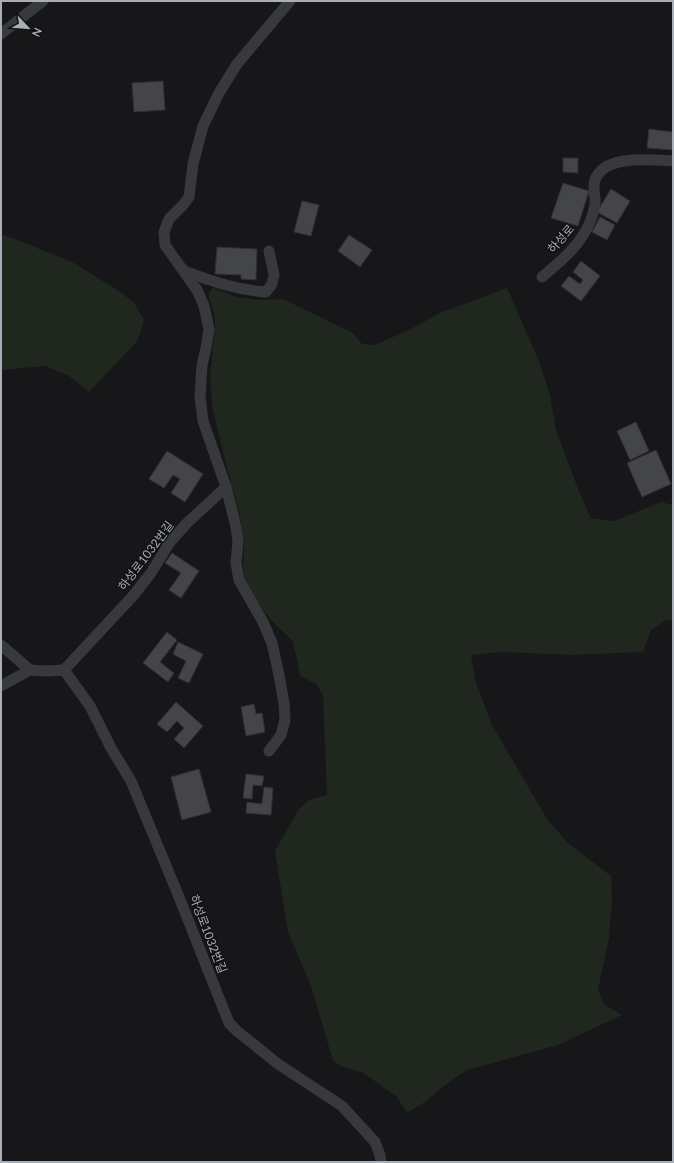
<svg xmlns="http://www.w3.org/2000/svg" width="674" height="1163" viewBox="0 0 674 1163" font-family="Lato,'Noto Sans KR',sans-serif">
  <style>
    .green { fill: #1f271f }
    .building { fill: #434549; stroke: #313135 }
    .lines { fill: none; stroke-linecap: round; stroke-linejoin: round }
    .service { stroke: #38393d; stroke-width: 11 }
    .labels { text-anchor: middle; stroke-width: 3; stroke-linejoin: round; paint-order: stroke }
    .street-label { font-size: 12px; fill: #a9afb8; stroke: #121214 }
  </style>
  <rect width="100%" height="100%" fill="#171719"/>
  <g class="green">
    <path d="M1 234 15 239 74 263 122 293 135 304 144 320 138 340 89 392 69 376 45 366 1 370Z"/>
    <path d="M213 288 237 297 261 300 283 299 353 333 362 344 374 345 407 331 440 313 507 288 539 361 550 395 556 430 580 494 591 518 614 521 661 502 673 505V620H666L651 630 643 652 572 655 502 652 471 655 476 683 492 725 547 819 568 843 611 876 612 899 609 938 598 990 604 1004 622 1015 558 1045 467 1070 445 1085 425 1102 407 1113 397 1097 362 1072 343 1067 333 1061 311 986 288 932 275 851 299 809 309 800 327 795 323 695 316 684 300 676 293 641 270 619 246 586 243 567 244 546 241 521 220 440 212 405 210 377 215 326 214 312 209 299V292Z"/>
  </g>
  <g class="building">
    <path d="M163 81 165 110 134 112 132 83Z"/>
    <path d="M649 129 673 132V150L647 148Z"/>
    <path d="M563 158H578V173L563 172Z"/>
    <path d="M563 183 589 191 578 226 551 218Z"/>
    <path d="M611 189 630 201 617 223 597 212Z"/>
    <path d="M302 201 319 205 311 236 294 232Z"/>
    <path d="M600 217 615 225 607 240 592 232Z"/>
    <path d="M349 235 372 250 360 267 338 251Z"/>
    <path d="M217 247 257 249 256 280 241 279V275L215 274Z"/>
    <path d="M581 261 600 276 581 301 561 286 569 276 580 284 583 280 573 272Z"/>
    <path d="M636 422 649 451 630 460 617 431Z"/>
    <path d="M656 450 671 484 642 497 627 463Z"/>
    <path d="M167 451 203 474 185 502 171 493 180 479 173 475 164 488 149 479Z"/>
    <path d="M172 553 199 571 181 598 169 590 181 573 165 563Z"/>
    <path d="M167 632 177 640 160 662 174 673 168 682 143 663Z"/>
    <path d="M178 642 203 654 189 683 178 678 186 661 173 654Z"/>
    <path d="M176 702 203 726 184 748 174 739 184 728 177 721 167 732 157 724Z"/>
    <path d="M254 704 256 714 262 713 265 732 246 736 241 707Z"/>
    <path d="M199 769 211 812 182 820 171 777Z"/>
    <path d="M246 774 264 776 262 786 253 785 252 799 243 798Z"/>
    <path d="M264 787 273 788 271 815 246 813 247 802 262 804Z"/>
  </g>
  <g class="lines">
    <g class="service">
      <path d="M1 34 43 1"/>
      <path d="M184 271C212 281 236 290 266 292L272 284 274 275 269 251"/>
      <path d="M542 277C562 260 580 246 590 222 592 217 594 210 595 204 596 197 592 187 595 180 604 154 651 160 673 161"/>
      <path d="M1 645 30 670"/>
      <path d="M64 670 132 597 151 573 170 542 187 523 226 487"/>
      <path d="M1 686 30 670 47 671 64 670 90 706 111 748 131 781 179 897 229 1023 237 1031 278 1064 342 1106 375 1142 380 1155 381 1162"/>
      <path d="M269 751 281 735 285 720 284 703 279 675 272 643 263 622 239 580 236 563 238 541 236 527 226 487 203 421 200 397 202 365 206 348 209 329 204 306 197 290 165 245 164 232 169 219 183 205 189 197 193 164 203 126 219 93 237 64 290 1"/>
    </g>
  </g>
  <g class="labels">
    <g class="street-label">
      <text transform="translate(561 239) rotate(-49)" y="4">하성로</text>
      <text transform="translate(146 556) rotate(-53)" y="4">하성로1032번길</text>
      <text transform="translate(208 934) rotate(69)" y="4">하성로1032번길</text>
    </g>
  </g>
  <rect width="674" height="1163" fill="none" stroke="#a9afb8" stroke-width="4"/>
  <g transform="translate(28 28) rotate(116)" stroke="#121214" stroke-width="3" paint-order="stroke">
  <path d="M0-3L7 15L0 10L-7 15Z" fill="#a9afb8"/>
  <text y="-6" font-size="11" font-weight="bold" text-anchor="middle" fill="#a9afb8">N</text>
  </g>
</svg>
